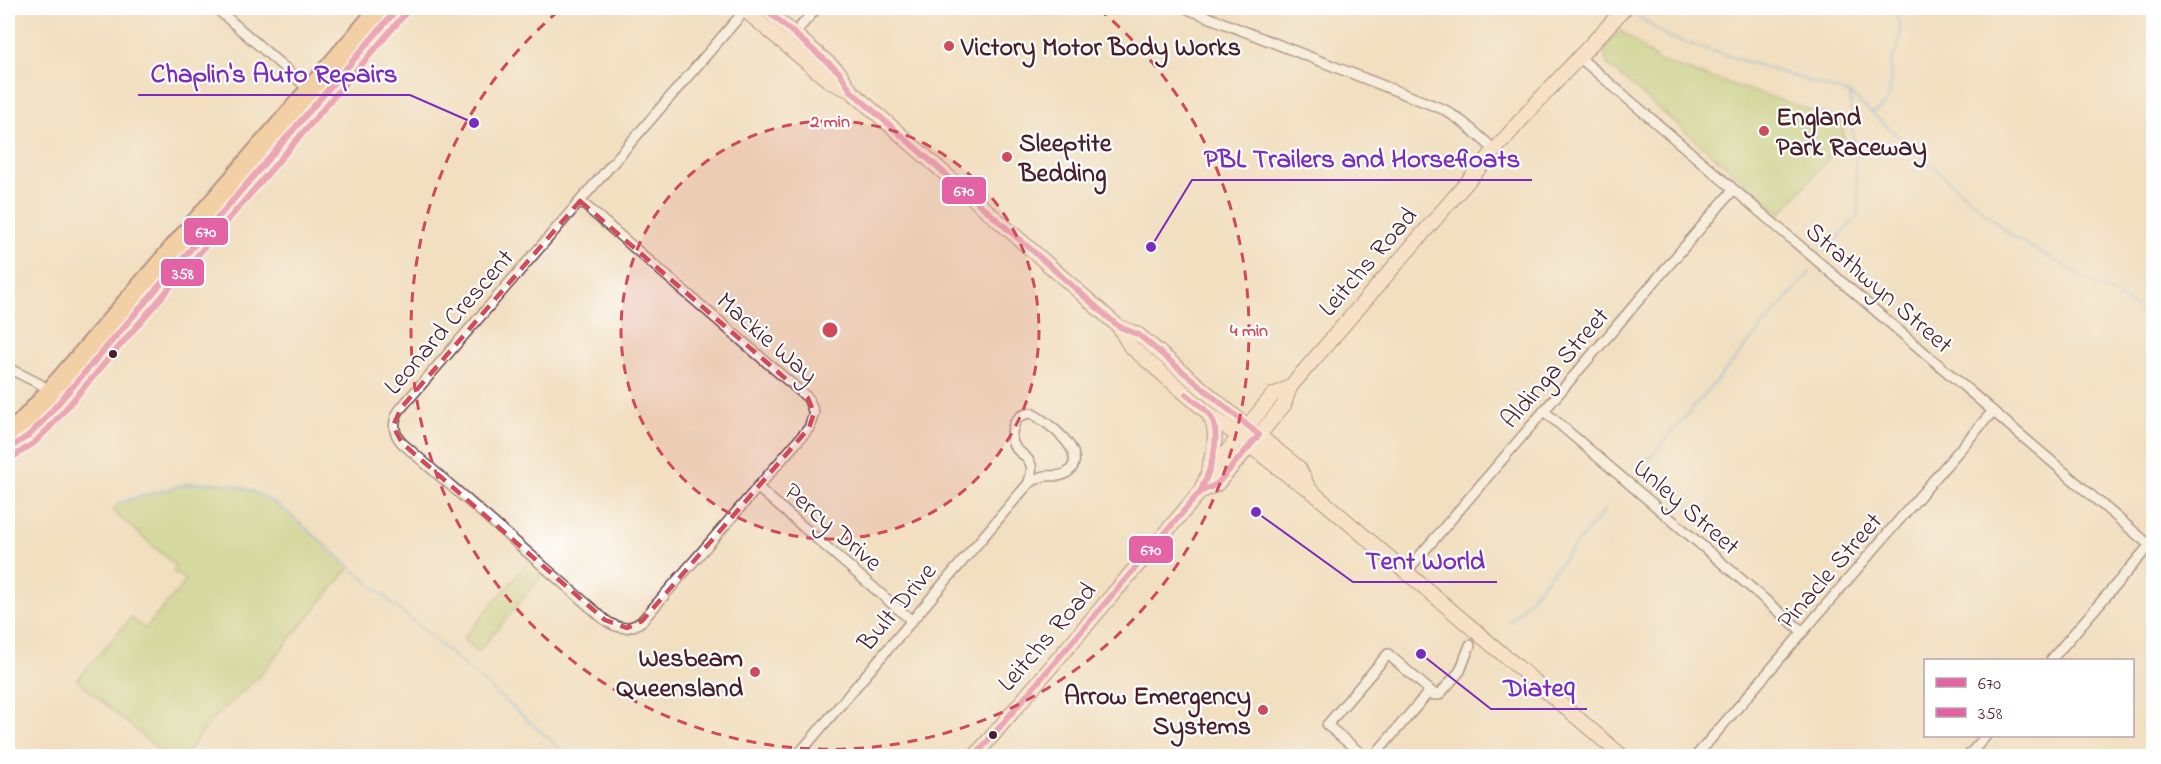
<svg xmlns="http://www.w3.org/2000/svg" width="2161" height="764" viewBox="0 0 2161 764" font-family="'Indie Flower',sans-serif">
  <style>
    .green { fill: #b3d37a; stroke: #7e7952; stroke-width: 1.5 }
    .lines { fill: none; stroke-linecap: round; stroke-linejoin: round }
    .stream { stroke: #63acdb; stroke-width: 2 }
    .street-casing { stroke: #633c41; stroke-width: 12 }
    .secondary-casing { stroke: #633c41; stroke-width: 16 }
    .highway-casing { stroke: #633c41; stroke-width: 20 }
    .street { stroke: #fff; stroke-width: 9 }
    .secondary { stroke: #fce5cf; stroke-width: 14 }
    .highway { stroke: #f7bd88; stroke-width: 16 }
    .bus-1-casing { stroke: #fff; stroke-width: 10 }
    .bus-2-casing { stroke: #fff; stroke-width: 10 }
    .bus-1 { stroke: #e463a4; stroke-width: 6 }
    .bus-2 { stroke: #e463a4; stroke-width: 6 }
    .marked { fill: none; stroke: #d1495b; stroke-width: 4.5; stroke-dasharray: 12 8; stroke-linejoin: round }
    .ring { fill: none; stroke: #d1495b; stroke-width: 3; stroke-dasharray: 10 8 }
    .poi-dot { fill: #d1495b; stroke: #fff; stroke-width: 2 }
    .bus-dot { fill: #4a1f2b; stroke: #fff; stroke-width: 2 }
    .labels { text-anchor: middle; stroke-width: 4.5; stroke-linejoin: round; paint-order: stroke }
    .poi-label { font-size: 26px; font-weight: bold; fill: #4a1f2b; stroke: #fff; text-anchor: start }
    .street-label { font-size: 26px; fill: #4a1f2b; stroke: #fff }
    .centre { fill: #d1495b; stroke: #fff; stroke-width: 3 }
    .ring-label { font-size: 18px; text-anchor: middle; font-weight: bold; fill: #d1495b; stroke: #fff; stroke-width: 4.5; stroke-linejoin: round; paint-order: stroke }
    .leader { fill: none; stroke: #7b2cbf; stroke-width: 2 }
    .callout-dot { fill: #7b2cbf; stroke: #fff; stroke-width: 2 }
    .callout-label { font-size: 27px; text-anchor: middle; font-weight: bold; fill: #7b2cbf; stroke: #fff; stroke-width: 4.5; stroke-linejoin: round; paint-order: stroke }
    .line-badge { stroke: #fff; stroke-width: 2 }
    .badge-label { font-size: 16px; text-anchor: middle; font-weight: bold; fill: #fff }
  </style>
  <rect width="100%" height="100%" fill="#fff"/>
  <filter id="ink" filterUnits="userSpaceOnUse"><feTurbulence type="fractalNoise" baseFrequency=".0167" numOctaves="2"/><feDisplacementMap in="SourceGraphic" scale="12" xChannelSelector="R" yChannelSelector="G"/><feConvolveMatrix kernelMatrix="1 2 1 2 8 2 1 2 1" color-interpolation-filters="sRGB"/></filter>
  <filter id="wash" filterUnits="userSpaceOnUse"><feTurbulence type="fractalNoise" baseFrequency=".008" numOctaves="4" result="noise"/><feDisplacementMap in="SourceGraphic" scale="24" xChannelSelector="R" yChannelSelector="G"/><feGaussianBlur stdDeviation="1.35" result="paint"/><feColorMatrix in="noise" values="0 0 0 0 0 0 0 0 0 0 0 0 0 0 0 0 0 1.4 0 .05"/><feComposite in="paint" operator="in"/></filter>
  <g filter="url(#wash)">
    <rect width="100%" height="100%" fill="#f1dfc0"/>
    <g class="green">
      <path d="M1620 30 1658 61 1842 120 1844 141 1781 213 1609 66C1598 51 1610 41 1620 30Z"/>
      <path d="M189 483C200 483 211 482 222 483 273 489 312 535 350 567L259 676 209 723 185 756H166L77 680 131 618 145 629 186 581 173 571 176 566 113 511 118 503Z"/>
      <path d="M533 557 548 569 478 652 463 639Z"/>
    </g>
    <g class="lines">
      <g class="stream">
        <path d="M1635 14 1668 37 1850 94 2012 236 2154 318"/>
        <path d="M1871 113C1895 105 1890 84 1891 64 1891 59 1894 56 1896 51 1903 34 1903 19 1889 8"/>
        <path d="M1827 251 1857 216 1859 208 1850 95"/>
        <path d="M34 451 37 452"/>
        <path d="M1641 468 1810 272"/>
        <path d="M118 503C163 490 206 472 252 491 260 495 269 500 277 504L569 756"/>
        <path d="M1509 623 1605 510"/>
      </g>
    </g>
  </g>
  <g filter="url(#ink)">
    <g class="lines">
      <g class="street-casing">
        <g id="street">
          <path d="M216 8 311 91"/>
          <path d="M1185 8 1445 110 1464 123 1495 150"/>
          <path d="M791 37 817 8"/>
          <path d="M1579 57 2154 549"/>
          <path d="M580 201 808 398 814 413 809 428 642 621C629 631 617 629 605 620L402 443C392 432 392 420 401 408L747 8"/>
          <path d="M8 368 40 384 52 393"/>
          <path d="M1544 411 1803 632"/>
          <path d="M757 487 911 620"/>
          <path d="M1406 572 1733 190"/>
          <path d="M2051 660 2149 546"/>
          <path d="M797 756 1028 484C1033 481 1038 477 1045 476 1053 475 1061 478 1068 472 1091 453 1046 421 1031 413 1027 414 1024 414 1021 416 1012 422 1009 438 1015 447 1020 454 1028 456 1031 465 1033 473 1030 478 1028 484"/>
          <path d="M1364 756 1327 725 1388 654 1434 694"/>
          <path d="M1374 756 1427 694 1439 695 1460 671 1470 645"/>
          <path d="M1696 756 1993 411"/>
          <path d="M1968 756 1986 736"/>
        </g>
      </g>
      <g class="secondary-casing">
        <g id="secondary">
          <path d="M742 8 830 82 851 91 1118 326 1130 346 1208 413 1290 477 1309 489 1622 756"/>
          <path d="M764 8 839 72 851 91"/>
          <path d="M1118 326 1139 335 1238 419 1299 468 1309 489"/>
          <path d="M1208 471C1213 452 1220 433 1209 415"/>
          <path d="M1200 492 1217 484 1250 446 1284 405 1290 387"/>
          <path d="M975 756 1200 492 1207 476 1273 395 1290 387 1527 113 1625 8"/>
        </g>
      </g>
      <g class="highway-casing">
        <g id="highway">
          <path d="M8 433 20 423 49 391 379 8"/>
          <path d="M8 449 28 436 43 421 398 8"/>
        </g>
      </g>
      <use href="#street" class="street"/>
      <use href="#secondary" class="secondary"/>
      <use href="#highway" class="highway"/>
      <g class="bus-1-casing">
        <g id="bus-1">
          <path d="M764 8 839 72 851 91 1118 326 1139 335 1259 435 1217 484 1200 492 975 756"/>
          <path d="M1186 394C1195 402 1208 409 1213 421 1221 441 1208 478 1198 495"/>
          <path d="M8 449 28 436 43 421 398 8"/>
        </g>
      </g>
      <g class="bus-2-casing">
        <path id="bus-2" d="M13 457 34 443 50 427 405 14"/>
      </g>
      <use href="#bus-1" class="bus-1"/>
      <use href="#bus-2" class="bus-2"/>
    </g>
  </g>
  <path d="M0 0H2161V764H0ZM580 201 808 398 814 413 809 428 642 621 627 628 605 620 402 443 393 426 401 408Z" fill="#f1dfc0" fill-opacity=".55" fill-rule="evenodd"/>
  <path class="marked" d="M580 201 808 398 814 413 809 428 642 621 627 628 605 620 402 443 393 426 401 408Z"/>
  <circle cx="830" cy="330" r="209" fill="#d1495b" fill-opacity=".12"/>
  <g class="ring">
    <circle cx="830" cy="330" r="209"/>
    <path d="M1099 9A419 419 0 1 1 561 9"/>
  </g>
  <g class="poi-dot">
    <circle cx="949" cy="46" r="6"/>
    <circle cx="1764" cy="131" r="6"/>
    <circle cx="1007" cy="157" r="6"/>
    <circle cx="755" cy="672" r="6"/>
    <circle cx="1263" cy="710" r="6"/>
  </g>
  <g class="bus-dot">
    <circle cx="113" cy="354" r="5"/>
    <circle cx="993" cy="735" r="5"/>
  </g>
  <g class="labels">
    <g class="poi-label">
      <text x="961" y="55">Victory Motor Body Works</text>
      <text x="1776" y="125">England<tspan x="1776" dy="30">Park Raceway</tspan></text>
      <text x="1019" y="151">Sleeptite<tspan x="1019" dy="30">Bedding</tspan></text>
      <text x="743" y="666" text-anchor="end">Wesbeam<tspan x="743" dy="30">Queensland</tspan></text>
      <text x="1251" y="704" text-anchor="end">Arrow Emergency<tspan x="1251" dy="30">Systems</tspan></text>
    </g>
    <g class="street-label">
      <text transform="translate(1367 261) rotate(-49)" y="9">Leitchs Road</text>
      <text transform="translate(1880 287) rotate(41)" y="9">Strathwyn Street</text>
      <text transform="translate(448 321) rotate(-49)" y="9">Leonard Crescent</text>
      <text transform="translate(768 337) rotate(41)" y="9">Mackie Way</text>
      <text transform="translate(1554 367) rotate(-49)" y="9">Aldinga Street</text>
      <text transform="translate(1687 506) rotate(41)" y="9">Unley Street</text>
      <text transform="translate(834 526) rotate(41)" y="9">Percy Drive</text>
      <text transform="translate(1829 570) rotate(-49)" y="9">Pinacle Street</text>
      <text transform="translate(896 606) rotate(-50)" y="9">Bult Drive</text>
      <text transform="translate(1046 636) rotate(-49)" y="9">Leitchs Road</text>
    </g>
  </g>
  <circle cx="830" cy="330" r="9" class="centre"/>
  <g class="ring-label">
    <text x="830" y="127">2 min</text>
    <text x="1249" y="336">4 min</text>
  </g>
  <path class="leader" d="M474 123L410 95H138M1151 247L1192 180H1532M1256 512L1353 582H1497M1421 654L1491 709H1587"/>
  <g class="callout-dot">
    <circle cx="474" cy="123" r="6"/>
    <circle cx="1151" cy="247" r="6"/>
    <circle cx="1256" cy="512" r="6"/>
    <circle cx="1421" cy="654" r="6"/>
  </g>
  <g class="callout-label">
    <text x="274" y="82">Chaplin's Auto Repairs</text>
    <text x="1362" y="167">PBL Trailers and Horsefloats</text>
    <text x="1425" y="569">Tent World</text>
    <text x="1539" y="696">Diateq</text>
  </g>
  <g class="line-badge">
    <rect x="941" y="176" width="46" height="29" rx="6" fill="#e463a4"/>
    <rect x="183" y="217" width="46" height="29" rx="6" fill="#e463a4"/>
    <rect x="160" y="258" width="45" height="29" rx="6" fill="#e463a4"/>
    <rect x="1128" y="535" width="46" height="29" rx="6" fill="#e463a4"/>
  </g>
  <g class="badge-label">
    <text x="964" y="196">670</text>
    <text x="206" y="237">670</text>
    <text x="183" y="279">358</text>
    <text x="1151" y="555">670</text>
  </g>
  <rect width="2161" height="764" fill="none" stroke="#fff" stroke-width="30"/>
  <rect x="1924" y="659" width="210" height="78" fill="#ffffff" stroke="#b7a5aa" stroke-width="1.5"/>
  <rect x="1936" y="678" width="30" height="9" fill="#e463a4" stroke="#b7a5aa" stroke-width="1.5"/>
  <text x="1978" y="689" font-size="18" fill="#4a1f2b">670</text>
  <rect x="1936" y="708" width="30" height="9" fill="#e463a4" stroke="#b7a5aa" stroke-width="1.5"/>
  <text x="1978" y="719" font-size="18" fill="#4a1f2b">358</text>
</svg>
